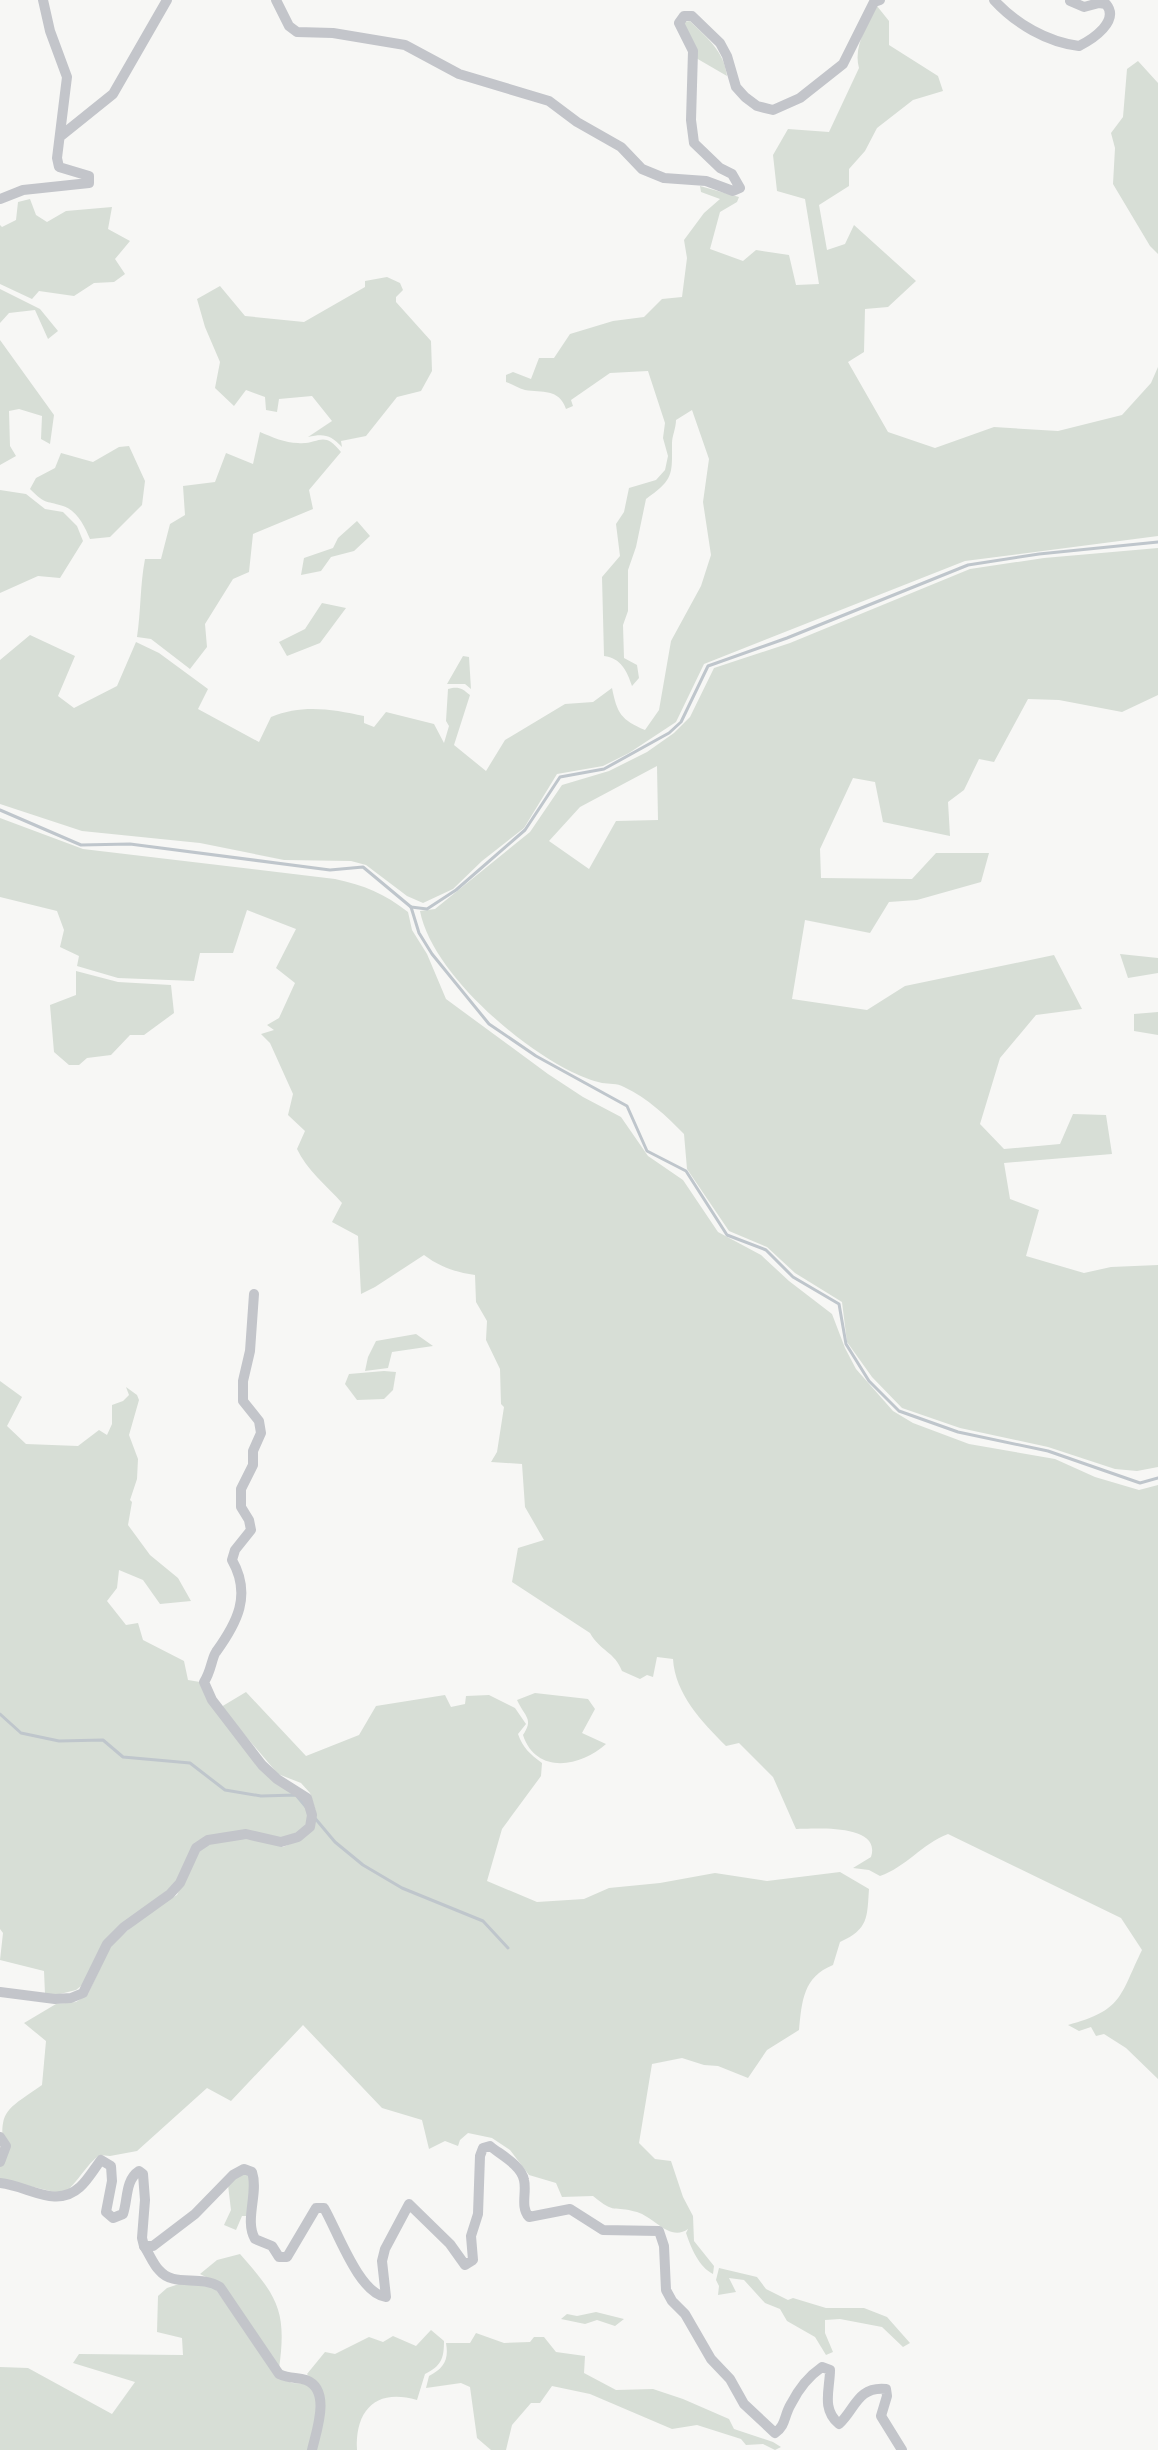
<svg xmlns="http://www.w3.org/2000/svg" width="1158" height="2450" viewBox="0 0 1158 2450" font-family="'Space Grotesk',sans-serif">
  <style>
    .green { fill: #d7ded6; fill-rule: evenodd }
    .lines { fill: none; stroke-linecap: round; stroke-linejoin: round }
    .stream { stroke: #bfc6cc; stroke-width: 3 }
    .minor { stroke: #c3c5ca; stroke-width: 10 }
  </style>
  <rect width="100%" height="100%" fill="#f7f7f5"/>
  <g class="green">
    <path d="M877 6 889 21V45L938 76 943 91 913 100 877 128 865 151 849 169V186L819 205 827 250 845 244 854 225 916 281 888 307 865 309 864 352 848 362 888 432 935 448 994 427 1058 431 1122 415 1151 383 1158 367V536L965 561 704 664 676 722 629 753 603 766 557 774 524 828 482 861 453 889 423 903 407 896 366 865 351 861 284 860 200 843 82 831 0 804V660L30 635 75 656 58 696 74 708 117 686 136 642 159 653 208 689 198 709 259 742 271 717C302 704 332 709 364 716V723L374 727 386 712 434 724 444 743 449 726 446 721 448 689C458 686 462 688 470 695L454 745 486 771 505 740 565 704 593 702 612 688C617 713 621 720 645 730L659 710 671 641 701 586 711 555 703 502 709 459 692 410 676 420C676 428 672 436 672 443 672 475 674 479 646 499L636 547 628 570V611L623 625 624 658 637 665 639 678 632 686C627 671 621 658 604 656L602 577 620 556 616 524 624 512 629 488 656 480 665 470 668 456 663 438 665 423 648 371 610 373 571 400 573 406 566 409C559 388 542 393 525 390 518 388 512 384 506 382V375L513 372 531 379 539 358H554L570 334 613 321 644 317 662 299 682 297 687 258 684 240 704 213 720 199 701 192 700 186 739 197 737 202 720 212 710 249 743 261 756 250 789 255 796 285 819 284 805 199 777 191 773 155 788 129 829 132 859 68C853 47 867 25 877 6Z"/>
    <path d="M690 21C707 38 724 51 727 76L696 58 683 22Z"/>
    <path d="M1138 61 1158 83V254L1150 246 1113 184 1115 148 1111 133 1123 117 1127 69Z"/>
    <path d="M30 199 36 215 47 222 66 211 112 207 108 229 130 241 115 259 125 274 114 282 94 283 74 296 39 291 32 299 0 284V225L2 227 16 220 18 202Z"/>
    <path d="M387 277 400 283 403 290 396 297V302L431 341 432 371 421 391 397 397 366 436 341 441 342 447C331 435 324 433 308 437L332 421 312 396 279 399 277 412 266 410 265 397 246 390 234 406 215 388 220 362 205 327 197 299 220 286 245 316 304 322 365 287V281Z"/>
    <path d="M0 289 40 309 58 331 48 339 35 310 9 313 0 323Z"/>
    <path d="M0 340 54 415 50 444 41 439 42 416 19 409 9 411 10 446 16 456 0 465Z"/>
    <path d="M260 432C272 437 285 443 298 443 319 445 323 429 341 452L309 490 313 509 253 534 249 572 233 579 205 624 207 647 190 669 151 639 137 637C141 611 140 585 145 559H161L170 524 185 515 183 486 215 482 226 453 253 464Z"/>
    <path d="M129 446 145 481 142 505 110 537 90 539C85 527 77 510 63 506 44 500 46 505 30 489L36 478 55 468 61 453 93 462 119 447Z"/>
    <path d="M0 490 26 494 45 509 63 512 77 526 83 541 60 578 38 576 0 593Z"/>
    <path d="M357 521 370 536 354 551 331 557 321 571 301 575 304 558 333 548 338 538Z"/>
    <path d="M1158 548V695L1122 712 1059 700 1028 699 994 762 979 759 964 790 948 802 950 836 883 822 875 782 853 778 820 849 821 878 912 879 936 853H989L981 882 917 900 889 902 870 933 805 920 792 999 867 1010 905 986 1054 955 1082 1009 1036 1015 1000 1058 980 1124 1004 1149 1060 1144 1073 1114 1106 1115 1112 1154 1004 1163 1010 1199 1039 1210 1026 1256 1084 1273 1111 1267 1158 1265V1467L1137 1471 1115 1469 1048 1447 960 1428 902 1408 872 1377 847 1342 842 1302 795 1273 767 1247 729 1231 687 1169 684 1134C666 1116 648 1098 624 1087 617 1083 609 1084 602 1083 592 1081 581 1076 572 1072 517 1045 432 972 420 911L435 909 530 832 562 785 609 771 647 752 674 733 690 717 714 668 790 643 970 569 1044 558ZM657 766 658 820 616 821 589 869 549 841 580 807Z"/>
    <path d="M322 603 346 608 320 643 287 656 279 642 305 629Z"/>
    <path d="M463 656 469 657 471 689 465 684H447Z"/>
    <path d="M0 818 83 849 335 879C364 885 385 894 408 912L412 930 427 954 446 999 548 1074 583 1097 621 1117 648 1156 683 1180 718 1232 761 1255 789 1281 832 1314 845 1348 856 1369 893 1411 913 1423 969 1444 1055 1459 1095 1477 1139 1490 1158 1485V2079L1126 2048 1104 2034 1096 2036 1091 2027 1079 2031 1068 2025C1123 2010 1119 1997 1142 1950L1121 1918 948 1834C922 1844 906 1867 880 1876L869 1870 853 1868 871 1857C882 1823 813 1829 796 1829L773 1777 739 1743 726 1746C702 1722 675 1694 673 1659L657 1657 653 1677 647 1675 640 1679 622 1671C615 1652 600 1651 590 1633L512 1582 518 1548 544 1540 525 1507 522 1464 491 1462 497 1452 504 1407 501 1404 500 1369 486 1340 487 1321 476 1302 475 1275C455 1272 440 1267 424 1255L375 1287 361 1294 358 1236 332 1222 342 1203C327 1186 306 1169 297 1149L305 1131 288 1115 293 1094 270 1043 261 1034 274 1030 267 1025 279 1018 295 983 276 968 296 929 247 910 233 953H200L194 981 118 978 77 966 79 956 60 947 64 930 57 911 0 897Z"/>
    <path d="M1120 954 1158 958V973L1128 978Z"/>
    <path d="M76 971 118 982 171 985 174 1013 144 1035H130L111 1055 87 1058 79 1065H69L54 1052 50 1005 76 995Z"/>
    <path d="M1158 1012V1035L1134 1031V1014Z"/>
    <path d="M416 1334 433 1346 392 1352 388 1368 365 1371 368 1357 376 1341Z"/>
    <path d="M384 1371 396 1372 393 1390 384 1399 357 1400 345 1384 349 1374Z"/>
    <path d="M0 1381 22 1397 7 1426 26 1444 78 1446 99 1430 107 1435 112 1424V1405L123 1401 129 1395 126 1387 137 1395 139 1400 129 1435 138 1459 137 1479 130 1500 132 1502 128 1525 150 1555 178 1578 191 1601 160 1604 143 1580 119 1570 117 1588 107 1601 126 1625 138 1623 143 1640 184 1661 188 1680 200 1682 234 1734 299 1793 308 1807 307 1826C282 1847 237 1838 206 1838L173 1886 120 1926 86 1982 76 1990 60 1994H45L44 1971 0 1960 3 1933 0 1929Z"/>
    <path d="M246 1692 306 1756 359 1735 376 1706 445 1695 451 1707 465 1704 466 1696 489 1695 515 1708 526 1724 518 1734C523 1748 530 1754 542 1763L541 1776 502 1829 487 1881 537 1902 584 1899 609 1888 660 1883 715 1873 767 1881 840 1872 869 1889C867 1917 869 1929 840 1942L833 1965C803 1977 802 2001 799 2030L767 2050 748 2078 718 2066 704 2065 682 2058 652 2064 639 2143 655 2159 671 2161 683 2197 693 2216 694 2241 714 2266 713 2274C699 2267 691 2248 686 2233L688 2229C670 2242 654 2217 637 2212 612 2205 616 2215 593 2196L562 2197 556 2183 529 2175 510 2150 492 2138 468 2133 460 2140 458 2146 445 2141 429 2149 422 2120 382 2108 303 2025 231 2101 207 2088 137 2151 110 2156 100 2155C86 2164 78 2183 63 2194L0 2179V2165L4 2162C0 2110 0 2114 42 2085L46 2041 24 2023 56 2004 76 2002 88 1994 111 1945 152 1909 177 1895 199 1849 211 1842 231 1838 263 1841 283 1847 302 1839 316 1812 310 1793 301 1783 278 1774 221 1707Z"/>
    <path d="M535 1693 588 1699 595 1709 582 1733 606 1744C581 1767 536 1775 523 1735 534 1719 525 1717 517 1700Z"/>
    <path d="M245 2171 251 2174V2216H242L236 2230 224 2225 231 2210 228 2185Z"/>
    <path d="M240 2254C278 2297 287 2311 279 2369L222 2285 200 2274 217 2260Z"/>
    <path d="M719 2268 757 2277 766 2289 788 2300 793 2298 826 2308H864L887 2317 910 2343 903 2347 882 2327 840 2319 825 2320V2333L833 2352 826 2355 815 2337 787 2321 780 2309 765 2303 744 2280 729 2278 736 2292 718 2295 719 2286 716 2280Z"/>
    <path d="M182 2283H211L279 2377 292 2383 308 2384C325 2402 314 2428 310 2450H0V2367L28 2368 112 2414 135 2382 73 2363 79 2354 183 2355 182 2338 157 2332 158 2296 167 2288Z"/>
    <path d="M596 2312 624 2319 615 2326 597 2320 585 2324 561 2319 567 2314 577 2316Z"/>
    <path d="M431 2330 444 2341C444 2359 441 2366 425 2374L417 2400C376 2388 355 2410 357 2450H314L318 2386 307 2374 325 2352 335 2354 369 2337 383 2342 393 2336 416 2346Z"/>
    <path d="M476 2333 504 2343 530 2342 534 2337H544L556 2352 585 2356 584 2373 616 2390 653 2389 683 2399 729 2419 734 2429 773 2442 781 2447 775 2450 763 2444 746 2445 741 2439 697 2425 672 2429 590 2394 552 2386 540 2403H531L512 2425 506 2450H491L477 2438 470 2387 461 2383 426 2388 429 2376C444 2368 449 2360 446 2343H470Z"/>
  </g>
  <g class="lines">
    <g class="stream">
      <path d="M0 810 81 845 130 844 330 870 363 867 411 907 419 933 432 954 489 1024 536 1056 627 1106 647 1151 686 1171 727 1235 766 1250 793 1277 839 1304 846 1344 869 1381 899 1411 958 1432 1048 1451 1140 1483 1158 1478"/>
      <path d="M411 907 427 909 456 890 525 830 560 777 604 769 669 733 681 722 708 666 787 638 968 565 1039 554 1158 542"/>
      <path d="M0 1714 21 1733 59 1741 103 1740 123 1757 190 1763 225 1790 261 1796 296 1795 306 1807"/>
      <path d="M314 1817 335 1842 363 1865 402 1888 483 1921 508 1948"/>
    </g>
    <g class="minor">
      <path d="M276 0 289 26 297 32 333 33 405 45 459 74 549 101 577 122 621 147 642 169 664 178 706 181 733 191 740 188 732 174 720 168 694 143 691 120 693 51 679 23 684 16H692L720 43 727 56 736 87 745 97 757 106 773 110 800 98 843 64 874 2 880 0"/>
      <path d="M994 0C1016 24 1047 42 1079 46 1093 39 1120 21 1106 4L1099 3 1084 7 1070 1"/>
      <path d="M62 135 113 94 167 0"/>
      <path d="M0 199 23 190 89 183V176L59 167 57 158 67 77 50 31 43 0"/>
      <path d="M0 1992 55 1999 71 1998 83 1993 107 1944 124 1927 170 1894 180 1883 196 1848 208 1840 246 1834 281 1842 298 1837 310 1827 312 1815 307 1798 277 1779 262 1765 212 1700 204 1682C211 1672 212 1657 216 1652 237 1623 252 1595 232 1560L235 1550 251 1530 249 1520 241 1507V1489L253 1465V1451L261 1433 259 1421 243 1401V1381L250 1351 254 1294"/>
      <path d="M0 2137 6 2146 0 2162"/>
      <path d="M0 2183C29 2186 56 2209 80 2187 88 2180 94 2169 101 2160L111 2166 112 2181 106 2212 113 2218 123 2214C128 2200 125 2180 139 2171L143 2174 145 2200 142 2238 144 2246H153L195 2214 233 2175 244 2169 252 2172C259 2193 244 2220 255 2239L272 2246 279 2257H287L316 2208H324C337 2230 359 2294 386 2297L382 2261 385 2249 409 2204 450 2244 465 2265 473 2260 471 2236 478 2214 480 2156 483 2148 490 2146C501 2155 521 2165 524 2180 527 2192 520 2207 529 2217L570 2209 603 2230 659 2231 664 2246 666 2290 672 2301 685 2314 711 2359 730 2379 744 2404 775 2433C786 2426 784 2415 791 2404 798 2390 809 2376 822 2367L830 2370C830 2389 821 2409 839 2424 855 2410 857 2386 886 2389L887 2396 881 2416 902 2450"/>
      <path d="M144 2246C149 2253 153 2264 159 2270 174 2288 199 2274 220 2287L279 2374C290 2379 297 2377 306 2380 332 2390 316 2432 312 2450"/>
    </g>
  </g>
</svg>
